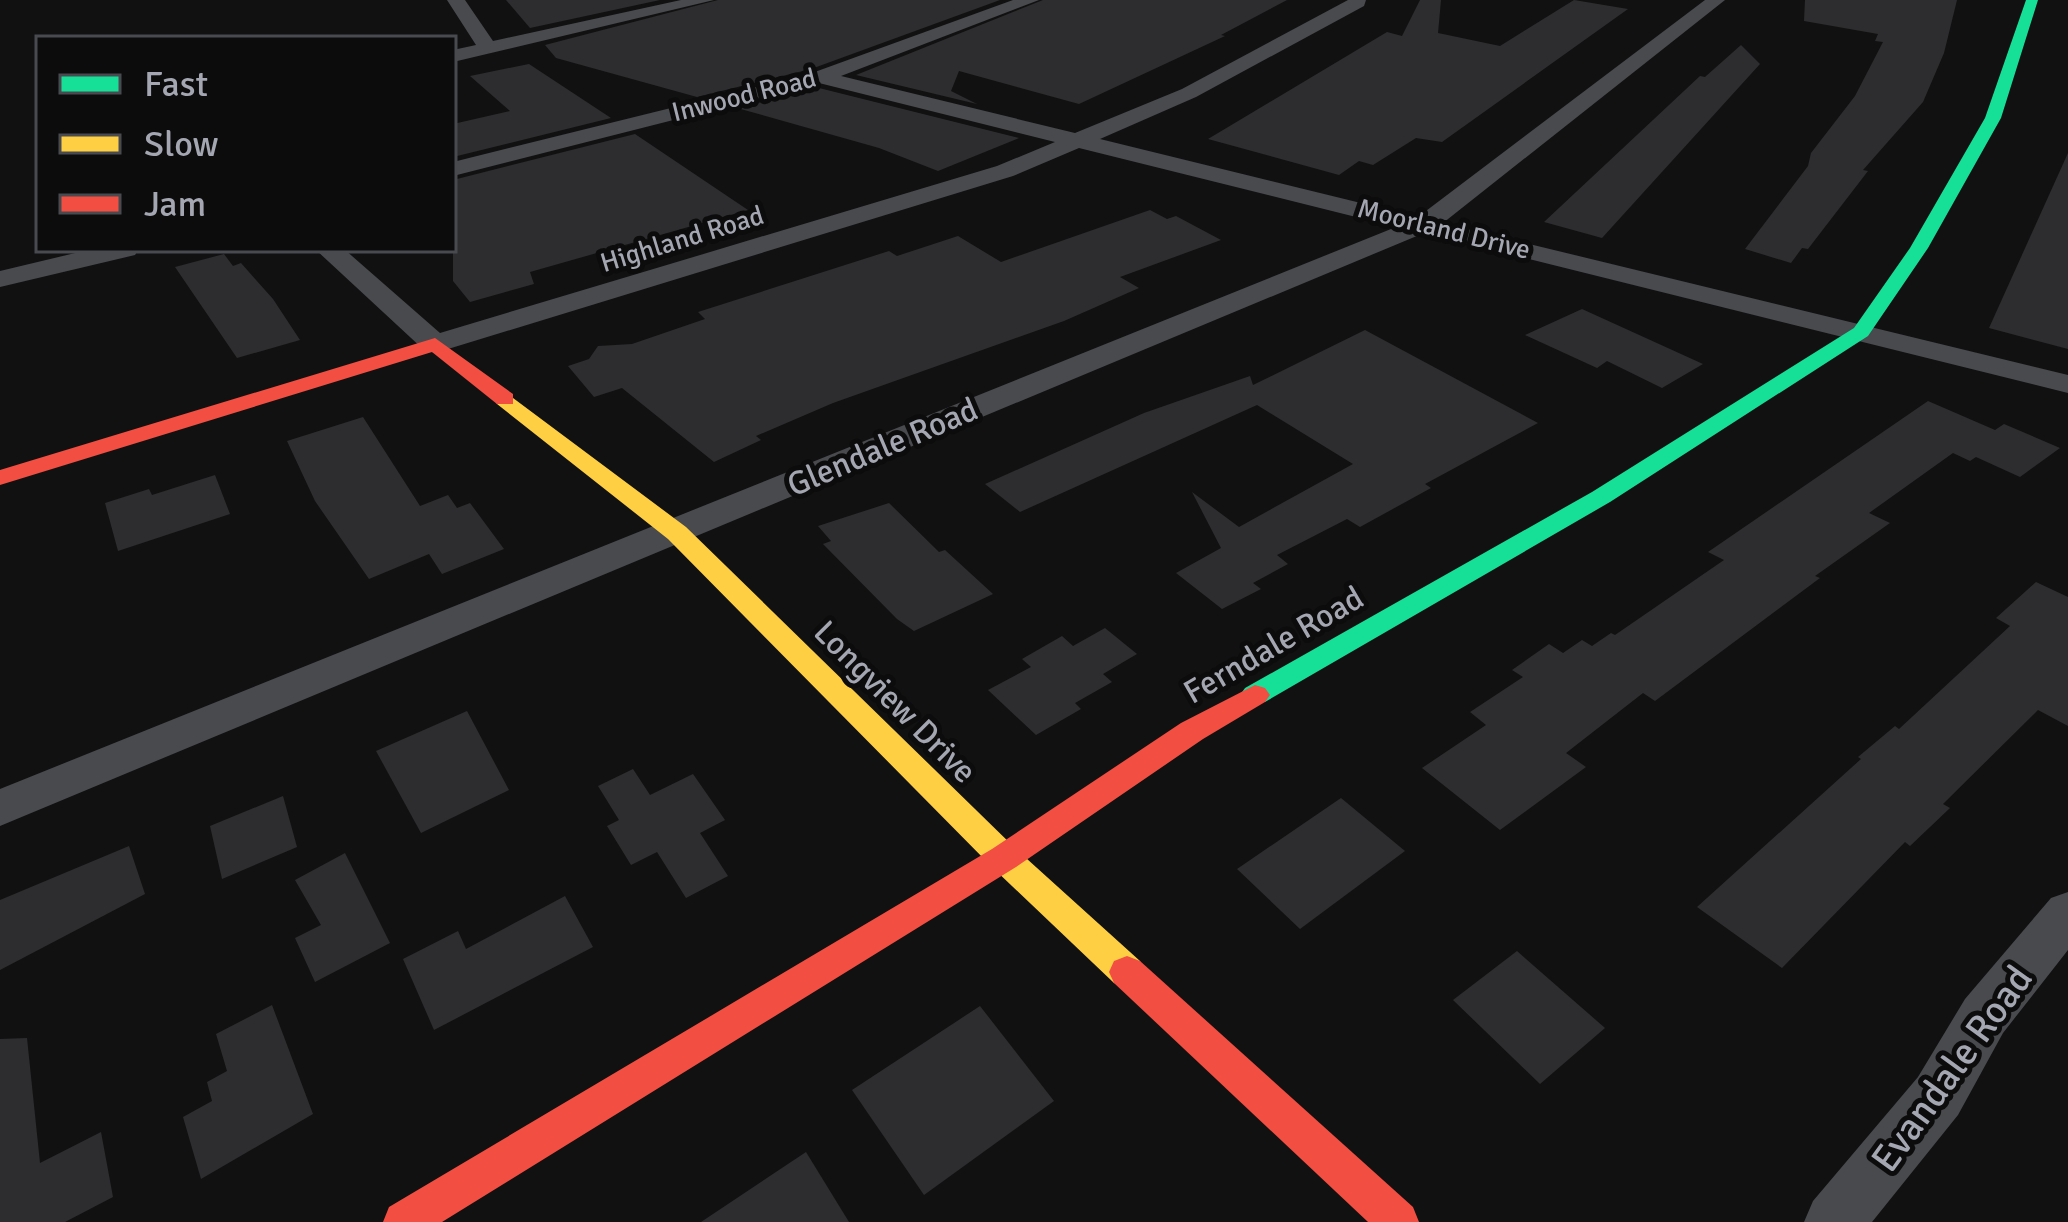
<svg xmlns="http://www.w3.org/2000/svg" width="2068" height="1222" viewBox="0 0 2068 1222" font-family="Signika,sans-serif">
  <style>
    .building { fill: #2d2d2f }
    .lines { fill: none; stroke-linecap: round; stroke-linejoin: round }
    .street { fill: #494a4d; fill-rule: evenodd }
    .fast { fill: #16e098; fill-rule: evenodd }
    .slow { fill: #ffcf43; fill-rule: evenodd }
    .jam { fill: #f24e42; fill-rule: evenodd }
    .labels { text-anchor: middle; stroke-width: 10; stroke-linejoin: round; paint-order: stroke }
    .far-street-label { font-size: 27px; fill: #a4a7b1; stroke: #0c0c0d }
    .street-label { font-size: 33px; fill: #a4a7b1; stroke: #0c0c0d }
    .near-street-label { font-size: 39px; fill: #a4a7b1; stroke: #0c0c0d }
  </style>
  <rect width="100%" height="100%" fill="#111112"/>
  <g class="building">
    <path d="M506 0H660L530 28Z"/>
    <path d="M718 0H1000L811 69 697 97 556 58 545 45Z"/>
    <path d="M1043 0H1287L1221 35 1225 36 1079 104 959 71 951 91 977 104 856 75Z"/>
    <path d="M1420 0H1441L1438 33 1500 46 1574 0 1628 9 1442 142 1416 138 1373 165 1359 161 1339 175 1208 139 1387 32 1402 36Z"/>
    <path d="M1805 0H1957L1944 53 1923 102 1863 170 1868 171 1808 249 1802 248 1791 263 1745 249 1808 166 1811 153 1855 96 1883 42 1875 41 1878 34 1804 21Z"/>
    <path d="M1741 45 1760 64 1602 238 1544 222 1700 76 1705 77Z"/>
    <path d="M529 64 611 118 453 157V124L510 111 470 76Z"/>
    <path d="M819 88 1019 138 938 171 879 148 737 108Z"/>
    <path d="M635 134 748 210 530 272 534 284 470 302 453 281V180Z"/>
    <path d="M2068 153V349L1989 328Z"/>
    <path d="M1150 210 1167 219 1176 216 1221 240 1120 277 1139 288 1064 321 833 403 756 436 761 440 714 462 622 388 594 397 568 366 589 359 598 346 632 344 705 319 698 312 889 251 897 256 958 236 1001 262Z"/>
    <path d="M224 254 233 266 241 263 273 299 300 340 237 358 175 267Z"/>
    <path d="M1582 309 1703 364 1662 388 1607 361 1597 368 1525 335Z"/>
    <path d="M1365 330 1538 423 1425 484 1431 488 1360 527 1347 519 1277 555 1288 564 1253 583 1261 589 1222 609 1176 573 1221 548 1192 492 1239 527 1353 464 1257 405 1020 512 985 484 1144 413 1250 376 1253 385Z"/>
    <path d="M1928 401 1995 430 2004 424 2060 448 2020 477 1976 457 1970 461 1953 453 1869 513 1890 523 1815 576 1820 578 1655 701 1643 693 1566 753 1586 767 1500 830 1422 768 1486 725 1470 712 1523 677 1512 670 1549 644 1563 653 1582 640 1592 646 1611 633 1615 635 1724 560 1708 552Z"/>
    <path d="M363 417 420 506 448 495 457 508 470 503 504 549 442 574 429 554 369 579 315 501 287 441Z"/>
    <path d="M215 475 230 514 118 551 105 503 149 489 152 495Z"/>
    <path d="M889 503 939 552 945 550 993 594 914 631 897 619 823 544 831 541 818 526Z"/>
    <path d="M2036 582 2068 597V726L2038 710 1943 804 1950 808 1910 846 1905 842 1782 968 1697 907 1861 759 1858 757 1895 726 1899 729 2010 626 1996 618Z"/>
    <path d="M1105 628 1137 654 1103 674 1112 682 1075 703 1081 709 1036 735 988 690 1031 667 1022 659 1062 636 1073 646Z"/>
    <path d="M467 711 509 790 421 833 376 751Z"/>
    <path d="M633 769 650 795 693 774 725 820 700 833 728 876 686 898 657 852 631 865 607 826 619 820 598 786Z"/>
    <path d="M283 796 297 847 222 879 210 826Z"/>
    <path d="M1341 798 1405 851 1300 929 1237 869Z"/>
    <path d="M129 846 145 894 0 970V900Z"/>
    <path d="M345 853 390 943 315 982 295 938 321 925 295 880Z"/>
    <path d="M565 896 593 947 434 1030 403 959 458 931 466 949Z"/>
    <path d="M1517 951 1605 1028 1540 1084 1453 1000Z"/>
    <path d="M272 1005 313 1114 201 1179 183 1117 212 1101 207 1082 227 1071 216 1034Z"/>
    <path d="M980 1006 1054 1101 924 1195 852 1090Z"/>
    <path d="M27 1038 40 1163 101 1132 113 1197 65 1222H0V1039Z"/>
    <path d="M806 1152 849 1222H701Z"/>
  </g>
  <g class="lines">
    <g class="street">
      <path d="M447 0H465L493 41 681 0H714L453 62V50L476 45Z"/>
      <path d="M1013 0H1039L841 76 1075 133 1182 89 1348 0H1366L1364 6 1196 97 1100 139 1418 217 1705 0H1725L1443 223 2068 375V393L1424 233 0 826V789L1396 227 1079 148 1013 176 435 353 424 350 315 249H344L440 333 997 166 1055 142 819 83 453 176V162L812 73Z"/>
      <path d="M92 249H139L135 255 0 287V271Z"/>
      <path d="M2068 892V950L2003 1033 1958 1115 1872 1222H1804L1813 1201 1918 1077 1965 999 2051 898Z"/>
    </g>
    <path class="fast" d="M2026 0H2038L2001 118 1928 248 1868 336 1610 502 1265 702H1245L1240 695 1245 688 1592 492 1854 328 1910 248 1985 118Z"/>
    <path class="slow" d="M505 392 686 527 1016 849 1140 961 1145 972 1140 983 1127 988 1114 983 992 867 668 539 497 404 494 399Z"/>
    <g class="jam">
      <path d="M435 338 513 394V404H497L432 352 0 485V470Z"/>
      <path d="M1255 685 1265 688 1270 695 1265 702 1203 739 1016 867 442 1222H383L389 1207 992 849 1181 723Z"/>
      <path d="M1127 956 1140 961 1413 1207 1419 1222H1368L1114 983 1109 972 1114 961Z"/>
    </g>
  </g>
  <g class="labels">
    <g class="far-street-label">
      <text transform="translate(744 95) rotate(-14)" y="9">Inwood Road</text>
      <text transform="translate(1444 229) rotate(14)" y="9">Moorland Drive</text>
      <text transform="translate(682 239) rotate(-17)" y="9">Highland Road</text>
    </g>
    <g class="street-label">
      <text transform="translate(882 446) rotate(-23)" y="12">Glendale Road</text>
      <text transform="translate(1273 644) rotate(-30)" y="12">Ferndale Road</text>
      <text transform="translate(896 701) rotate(45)" y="12">Longview Drive</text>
    </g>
    <g class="near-street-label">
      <text transform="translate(1951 1068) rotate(-54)" y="14">Evandale Road</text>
    </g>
  </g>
  <rect x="36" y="36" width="420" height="216" fill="#0c0c0d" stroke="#494a4f" stroke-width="3"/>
  <rect x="60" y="75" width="60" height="18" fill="#16e098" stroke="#494a4f" stroke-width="3"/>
  <text x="144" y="96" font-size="36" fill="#a4a7b1">Fast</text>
  <rect x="60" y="135" width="60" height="18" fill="#ffcf43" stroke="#494a4f" stroke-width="3"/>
  <text x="144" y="156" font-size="36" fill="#a4a7b1">Slow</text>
  <rect x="60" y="195" width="60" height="18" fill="#f24e42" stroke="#494a4f" stroke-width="3"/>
  <text x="144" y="216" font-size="36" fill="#a4a7b1">Jam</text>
</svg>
